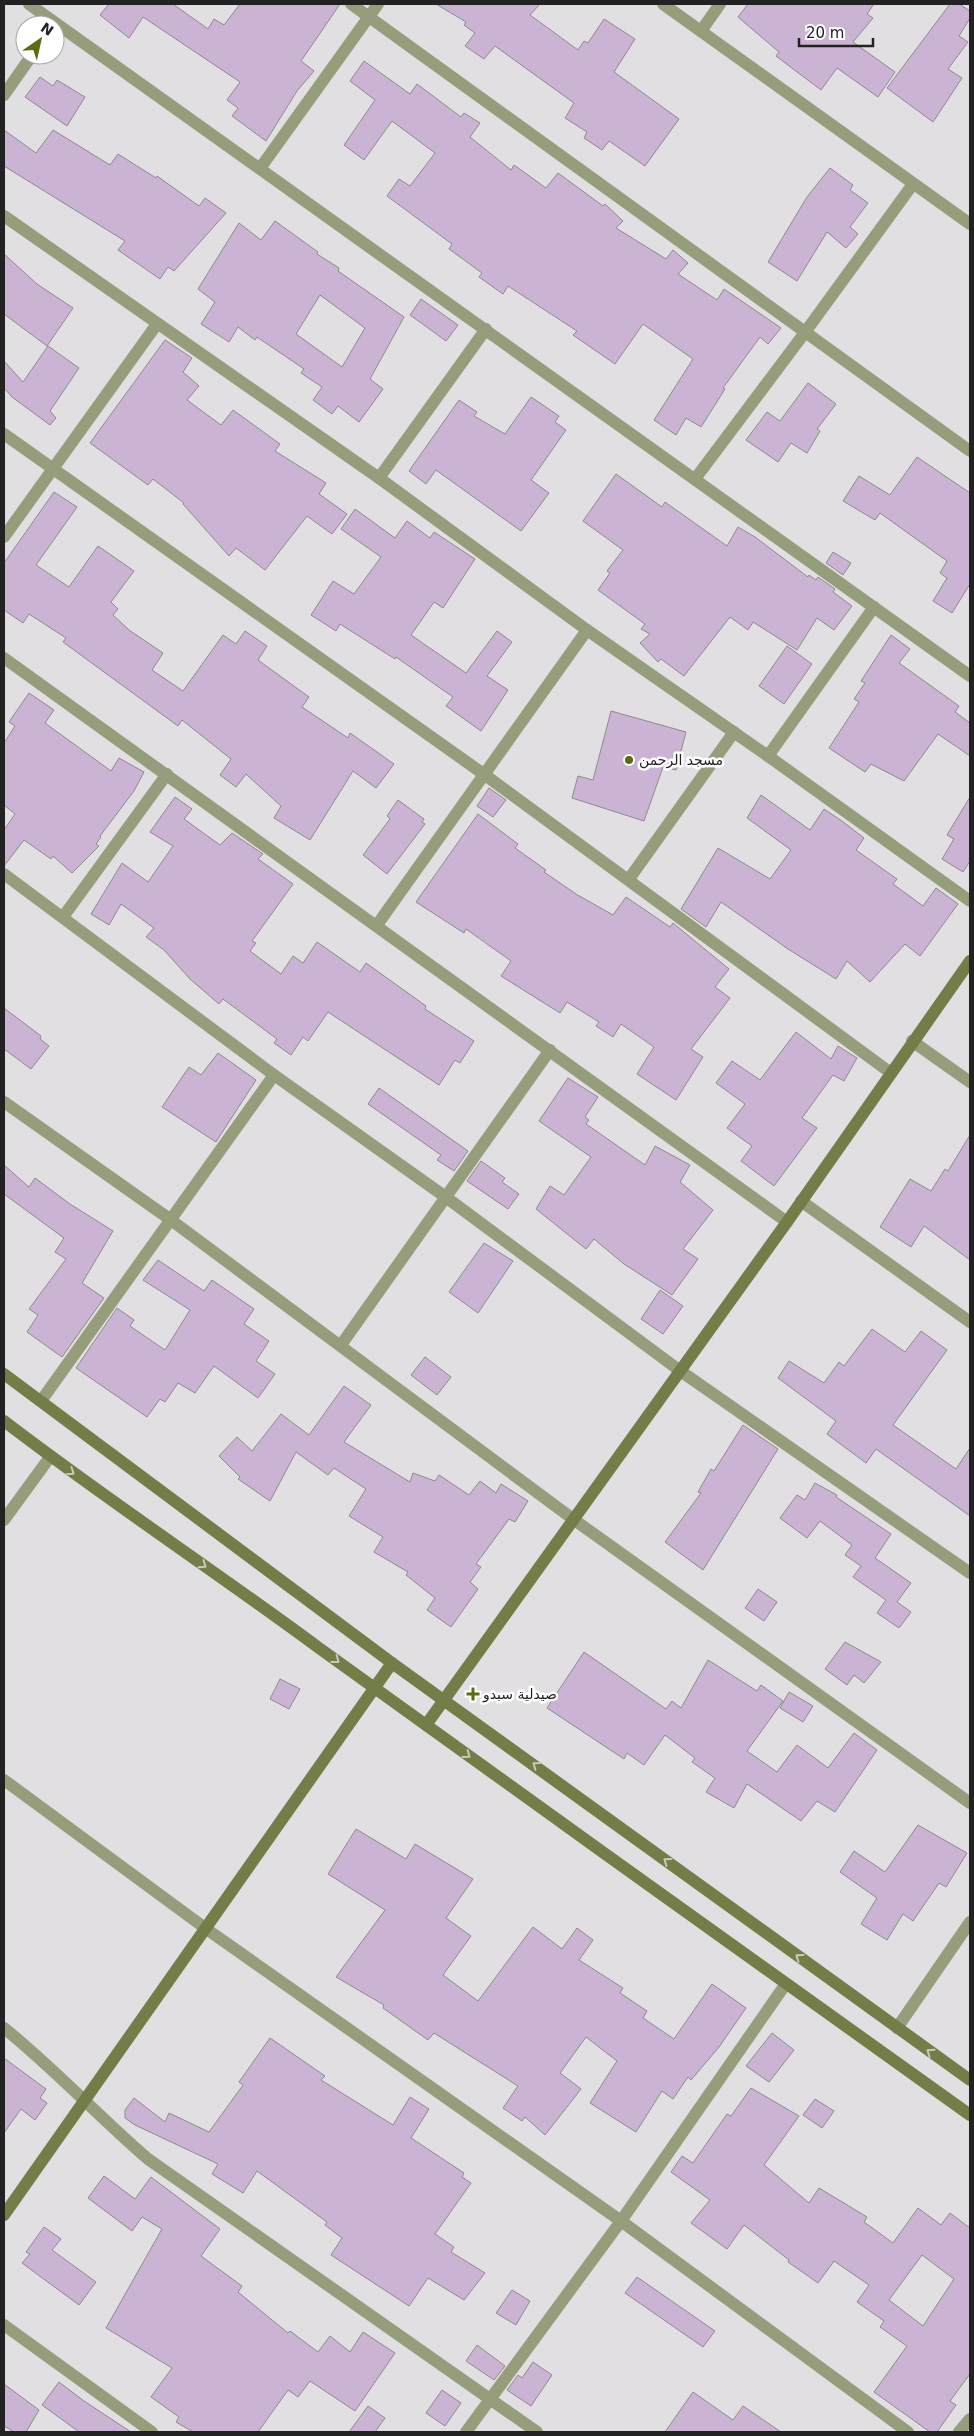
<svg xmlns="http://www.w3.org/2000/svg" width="974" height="2436" viewBox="0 0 974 2436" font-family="'DejaVu Sans',Cairo,sans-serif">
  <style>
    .building { fill: #cbb3d3; stroke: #8d8b8e; fill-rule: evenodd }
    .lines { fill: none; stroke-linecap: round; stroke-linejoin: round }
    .street { stroke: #959d7b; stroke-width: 12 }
    .secondary { stroke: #727d48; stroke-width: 12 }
    .oneway { stroke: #c7cbb6 }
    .poi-dot { fill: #5c6a12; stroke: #fff; stroke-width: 2 }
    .labels { text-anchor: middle; stroke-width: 5; stroke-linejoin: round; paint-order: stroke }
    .poi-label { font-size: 14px; fill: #232223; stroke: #fff; text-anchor: start }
  </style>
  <rect width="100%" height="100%" fill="#e1dfe2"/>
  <g class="building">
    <path d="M109 4H173L208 29 214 19 224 25 240 4H340L301 61 314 71 297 91 266 141 232 116 238 108 227 100 240 82 143 17 129 38 100 15Z"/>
    <path d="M436 4H540L530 15 578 50 584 41 588 43 604 19 635 39 614 72 679 119 645 166 609 141 602 150 584 138 587 132 565 118 574 103 495 46 484 59 465 46 475 33 464 25 466 22Z"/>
    <path d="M748 4H874L867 14 873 18 853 42 895 72 878 97 837 68 821 90 776 56 779 52 738 17Z"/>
    <path d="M950 4H959L970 11V18L959 36 968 42 948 69 962 78 933 122 887 88Z"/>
    <path d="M364 61 410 94 417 84 461 117 464 113 480 123 470 137 511 170 514 165 546 188 558 173 603 206 605 204 623 221 616 228 666 259 673 250 688 263 678 274 717 300 724 289 781 328 768 344 760 337 723 388 725 389 701 427 686 418 676 435 654 420 693 359 643 324 615 364 573 335 577 331 508 286 503 294 479 277 482 273 449 249 452 244 387 196 399 179 410 186 435 153 392 121 364 160 344 145 375 100 350 81Z"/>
    <path d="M40 77 53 86 57 80 85 97 67 126 25 97Z"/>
    <path d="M4 130 36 153 53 130 110 165 118 154 156 178 157 176 199 206 205 198 226 213 174 271 168 267 160 279 118 250 125 241 4 166Z"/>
    <path d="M830 168 853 185 850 190 868 203 850 227 858 234 846 248 827 232 797 281 768 262 807 197Z"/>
    <path d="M275 221 318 252 317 254 339 268 338 271 404 317 370 379 383 389 359 422 338 406 332 414 313 400 322 387 301 373 304 369 257 337 255 340 238 327 229 342 201 324 215 302 198 289 239 223 261 240ZM320 295 365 328 342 367 296 334Z"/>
    <path d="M4 254 37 284 73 308 47 346 4 314Z"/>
    <path d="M421 299 458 325 446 341 410 315Z"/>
    <path d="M165 340 192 358 183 372 199 386 187 400 221 425 233 410 280 444 275 451 326 483 319 494 347 514 332 534 307 516 265 570 236 548 229 556 183 504 184 503 153 479 148 485 90 443Z"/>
    <path d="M48 346 79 368 50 411 56 418 50 425 12 397 4 388V361L23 382Z"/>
    <path d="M808 383 836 404 817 429 820 431 807 453 791 443 778 462 746 440 767 412 780 421Z"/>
    <path d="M531 397 559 416 555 422 566 430 531 480 549 493 521 531 436 470 426 484 409 471 459 400 477 412 474 416 505 434Z"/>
    <path d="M917 457 970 493V584L952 613 933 601 947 578 940 573 947 561 880 513 875 520 843 501 859 476 890 495Z"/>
    <path d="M616 474 662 507 665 502 727 546 738 527 755 537 808 577 809 575 816 580 818 577 835 589 833 592 852 606 834 630 817 618 797 650 753 622 748 630 730 617 684 676 661 659 658 662 640 643 650 634 641 629 645 624 598 590 610 573 607 571 623 550 583 521Z"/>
    <path d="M54 492 77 507 36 565 69 587 98 546 134 571 111 602 118 609 113 615 129 630 163 653 152 670 183 691 223 635 236 644 245 631 267 646 258 660 309 697 302 707 348 738 350 733 394 764 376 788 353 771 310 840 274 818 281 806 246 774 236 787 220 775 231 759 182 720 178 726 63 642 66 638 29 614 23 623 4 610V563Z"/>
    <path d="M355 509 395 538 407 521 430 538 434 532 475 559 443 608 434 602 411 635 466 673 497 631 512 642 487 676 508 690 481 731 446 706 453 697 396 657 395 659 340 624 336 631 311 615 333 581 354 594 381 557 341 529Z"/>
    <path d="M833 552 851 563 843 575 826 563Z"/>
    <path d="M891 635 910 649 899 663 959 706 955 712 970 723V756L938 734 904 781 871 764 865 772 829 748 859 702 854 699 865 683 861 681Z"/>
    <path d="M787 646 812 664 784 704 759 686Z"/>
    <path d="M29 693 54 710 45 723 111 771 119 758 144 772 134 791 100 836 101 837 96 844 99 846 72 873 53 856 51 859 24 840 4 866V830L15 814 4 805V743L15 726 9 722Z"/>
    <path d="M611 711 686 732 676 770 663 767 644 821 572 798 578 776 593 780Z"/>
    <path d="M489 788 506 800 493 817 477 806Z"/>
    <path d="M761 795 810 830 824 809 842 821 864 838 856 850 897 879 893 884 923 906 936 888 958 904 920 956 905 944 870 982 847 961 836 979 788 949 721 902 706 927 681 909 718 848 770 879 791 850 747 818Z"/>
    <path d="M175 797 192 809 184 819 220 845 232 833 263 854 258 859 293 884 252 941 256 943 250 951 281 974 293 956 303 963 317 942 360 972 366 963 426 1006 425 1009 474 1041 460 1063 455 1060 439 1085 328 1012 308 1041 303 1037 291 1055 274 1043 277 1039 223 999 219 1004 190 979 164 950 146 937 154 928 121 904 109 925 91 914 122 863 148 882 173 846 150 832Z"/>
    <path d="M970 797V861L963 872 942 859 954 839 947 835Z"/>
    <path d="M398 800 424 819 422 822 425 824 387 874 363 855 390 819 387 816Z"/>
    <path d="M478 814 518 844 515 848 546 870 544 872 576 894 613 915 626 897 670 927 673 923 729 969 715 987 730 998 691 1049 703 1057 676 1100 637 1074 654 1047 621 1024 613 1037 596 1026 599 1022 567 1002 560 1013 501 976 511 961 466 929 464 933 416 902Z"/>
    <path d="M4 1008 41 1036 40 1039 49 1046 31 1069 4 1049Z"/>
    <path d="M796 1032 831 1059 838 1046 857 1058 844 1081 833 1075 802 1118 817 1128 774 1186 741 1161 752 1146 727 1128 745 1104 716 1083 732 1061 760 1080Z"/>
    <path d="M218 1053 256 1080 216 1142 162 1107 189 1067 201 1075Z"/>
    <path d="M568 1078 598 1097 585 1117 589 1120 586 1124 645 1165 655 1146 690 1165 680 1182 713 1210 683 1249 698 1259 672 1295 624 1264 594 1239 586 1249 536 1209 550 1186 564 1195 591 1157 539 1121Z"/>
    <path d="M379 1088 468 1151 454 1171 437 1160 441 1155 368 1104Z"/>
    <path d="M970 1135V1260L924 1226 911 1247 880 1227 910 1179 931 1191 945 1169 948 1171Z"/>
    <path d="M481 1161 505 1178 502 1182 519 1194 508 1209 467 1181Z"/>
    <path d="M4 1165 29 1187 35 1178 70 1204 113 1231 82 1283 104 1298 62 1357 27 1332 38 1315 29 1309 66 1259 55 1252 64 1238 4 1194Z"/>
    <path d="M484 1243 513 1261 478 1313 449 1292Z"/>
    <path d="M158 1260 204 1291 212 1280 254 1309 244 1324 269 1341 256 1361 275 1374 258 1398 214 1366 195 1393 178 1383 165 1402 160 1399 147 1417 76 1368 117 1308 134 1320 130 1326 165 1350 190 1310 143 1280Z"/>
    <path d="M660 1290 683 1306 663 1334 641 1319Z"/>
    <path d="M872 1329 905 1352 921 1331 947 1350 893 1425 956 1469 970 1448V1516L876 1449 866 1463 827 1434 836 1421 778 1378 789 1361 824 1383 839 1362 844 1366Z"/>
    <path d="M425 1357 451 1377 437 1395 411 1375Z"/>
    <path d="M344 1386 371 1405 344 1442 410 1482 413 1473 435 1481 439 1475 469 1495 480 1481 496 1493 501 1484 528 1501 515 1522 509 1519 476 1564 481 1567 470 1582 478 1589 451 1627 427 1610 435 1598 406 1575 408 1572 374 1552 383 1537 349 1516 366 1489 334 1468 328 1475 296 1452 270 1501 238 1479 240 1477 219 1456 237 1437 252 1451 281 1414 309 1435Z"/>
    <path d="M743 1425 778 1449 703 1570 665 1542 701 1493 698 1492 711 1469 714 1471Z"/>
    <path d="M815 1483 837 1495 836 1497 891 1534 875 1558 911 1583 897 1602 911 1612 899 1628 877 1613 886 1600 853 1577 861 1566 845 1555 852 1545 820 1521 807 1538 780 1518 797 1495 805 1500Z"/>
    <path d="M758 1589 777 1602 764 1621 745 1608Z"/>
    <path d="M845 1642 881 1662 864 1683 854 1675 847 1685 825 1669Z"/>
    <path d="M584 1652 666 1709 672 1701 681 1708 708 1660 757 1691 761 1685 783 1701 747 1751 777 1772 797 1745 828 1768 854 1733 877 1750 835 1812 817 1801 801 1821 747 1784 734 1808 706 1792 715 1778 692 1762 695 1758 665 1735 644 1765 627 1753 624 1759 547 1708Z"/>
    <path d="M280 1679 300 1689 289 1709 270 1699Z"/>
    <path d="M789 1692 813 1706 803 1722 780 1708Z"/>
    <path d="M918 1825 967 1853 946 1887 939 1883 913 1921 903 1914 887 1940 861 1924 877 1898 840 1872 854 1851 885 1872Z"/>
    <path d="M356 1829 406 1859 415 1844 473 1879 446 1918 471 1936 443 1975 478 2001 533 1927 562 1949 577 1928 593 1940 579 1960 623 1988 620 1993 647 2011 643 2018 674 2039 712 1984 746 2008 719 2047 691 2080 688 2077 673 2099 662 2091 636 2132 590 2103 617 2061 586 2037 560 2073 581 2089 545 2135 525 2117 522 2121 503 2108 518 2086 434 2033 428 2040 383 2008 384 2005 336 1977 385 1910 328 1874Z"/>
    <path d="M772 2033 794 2050 769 2082 746 2066Z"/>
    <path d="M270 2038 325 2076 321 2080 393 2125 410 2097 429 2109 411 2138 464 2173 462 2177 471 2183 435 2234 454 2247 451 2252 485 2273 464 2300 428 2278 409 2306 331 2255 342 2238 325 2225 327 2222 257 2171 243 2193 212 2174 218 2164 135 2125 125 2118V2110L134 2098 165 2122 169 2113 209 2132 243 2085 239 2082Z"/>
    <path d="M4 2058 46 2089 40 2098 47 2103 35 2120 21 2109 4 2133Z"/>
    <path d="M751 2088 799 2116 764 2165 809 2203 819 2188 867 2217 864 2222 893 2243 918 2208 941 2225 950 2213 970 2228V2374L950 2401 956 2405 937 2432H930L874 2392 907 2346 880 2327 884 2321 857 2302 869 2285 834 2261 818 2283 788 2262 789 2260 744 2225 727 2249 691 2223 710 2200 671 2172 682 2156 693 2163 727 2114 731 2116ZM922 2255 954 2279 923 2326 889 2300Z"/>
    <path d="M815 2099 834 2111 822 2128 803 2115Z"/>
    <path d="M104 2176 135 2199 151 2177 220 2229 201 2256 242 2286 238 2292 288 2333 290 2331 318 2352 330 2336 350 2352 363 2332 395 2353 355 2411 310 2381 298 2397 288 2390 258 2432H193L176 2422 179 2417 151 2397 172 2368 106 2328 162 2229 142 2217 132 2231 88 2198Z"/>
    <path d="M44 2227 61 2239 52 2250 96 2282 79 2305 22 2263 30 2254 26 2252Z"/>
    <path d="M637 2277 715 2331 703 2347 625 2293Z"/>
    <path d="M512 2290 530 2301 516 2325 496 2313Z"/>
    <path d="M477 2345 505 2366 494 2380 466 2361Z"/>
    <path d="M533 2362 552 2375 531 2406 507 2390 518 2375 522 2378Z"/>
    <path d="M59 2382 84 2401 131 2432H79L42 2405Z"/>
    <path d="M4 2384 39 2410 26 2432H14L4 2426Z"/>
    <path d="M442 2390 461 2403 445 2426 426 2413Z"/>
    <path d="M693 2392 733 2420 743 2406 781 2432H665Z"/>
    <path d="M368 2406 385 2418 375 2432H349Z"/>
  </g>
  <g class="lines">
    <g class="street">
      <path d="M29 4 970 676"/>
      <path d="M351 4 970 451"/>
      <path d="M663 4 970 224"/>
      <path d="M701 31 720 4"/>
      <path d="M4 95 32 55"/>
      <path d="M261 167 378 4"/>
      <path d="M4 216 379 478 587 630 768 756 970 901"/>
      <path d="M4 434 485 775 891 1073"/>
      <path d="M379 478 486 329"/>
      <path d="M695 479 806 331 913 184"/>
      <path d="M4 537 157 324"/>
      <path d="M4 658 787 1222"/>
      <path d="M768 756 874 607"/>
      <path d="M4 874 274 1075 447 1198 679 1370 970 1573"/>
      <path d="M629 879 734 732"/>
      <path d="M63 917 167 774"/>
      <path d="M377 925 587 630"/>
      <path d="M912 1041 970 1082"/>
      <path d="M4 1102 171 1220 573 1519 970 1803"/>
      <path d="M801 1201 970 1322"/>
      <path d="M341 1345 550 1050"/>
      <path d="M41 1401 274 1075"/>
      <path d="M4 1520 50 1457"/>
      <path d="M4 1780 205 1928 621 2221 908 2432"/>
      <path d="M4 2028C55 2069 99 2117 148 2159L537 2432"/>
      <path d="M897 2028 970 1922"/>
      <path d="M4 2325 152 2432"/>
      <path d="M466 2432 621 2221 785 1985"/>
      <path d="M959 2432 970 2419"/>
    </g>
    <g class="secondary">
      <path d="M4 1374 392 1663 970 2080"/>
      <path d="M4 1421C107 1500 215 1571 319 1648 536 1804 752 1960 970 2115"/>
      <path d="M426 1725 787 1222 970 961"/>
      <path d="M4 2215 392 1663"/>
    </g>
  </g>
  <defs><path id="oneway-chevron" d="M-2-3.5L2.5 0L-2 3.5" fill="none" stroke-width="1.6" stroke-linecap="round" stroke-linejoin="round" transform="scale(1.25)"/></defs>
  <g class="oneway">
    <use href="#oneway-chevron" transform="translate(71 1472) rotate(35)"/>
    <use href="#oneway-chevron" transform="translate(203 1565) rotate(35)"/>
    <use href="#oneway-chevron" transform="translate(336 1660) rotate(37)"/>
    <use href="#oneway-chevron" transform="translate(467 1755) rotate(36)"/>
    <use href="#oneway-chevron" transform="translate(536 1765) rotate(-144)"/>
    <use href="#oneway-chevron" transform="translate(667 1861) rotate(-144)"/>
    <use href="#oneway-chevron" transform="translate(799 1957) rotate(-144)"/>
    <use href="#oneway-chevron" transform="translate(930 2052) rotate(-145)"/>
  </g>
  <g class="poi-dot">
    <circle cx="629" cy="760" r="5"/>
    <path d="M470.5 1686.5h5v5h5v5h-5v5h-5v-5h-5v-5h5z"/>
  </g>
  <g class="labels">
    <g class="poi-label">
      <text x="639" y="765">مسجد الرحمن</text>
      <text x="483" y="1699">صيدلية سبدو</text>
    </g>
  </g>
  <rect width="974" height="2436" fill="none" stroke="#232223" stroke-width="10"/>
  <g transform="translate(40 40) rotate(34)"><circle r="24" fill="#ffffff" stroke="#a7a7a7"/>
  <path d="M0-4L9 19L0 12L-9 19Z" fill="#5c6a12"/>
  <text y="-8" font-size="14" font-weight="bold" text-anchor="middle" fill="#232223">N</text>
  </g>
  <path d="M799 38v8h74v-8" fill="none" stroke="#232223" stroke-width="2.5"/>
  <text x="806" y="38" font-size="15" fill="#232223" stroke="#ffffff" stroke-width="4" paint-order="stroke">20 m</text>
</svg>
